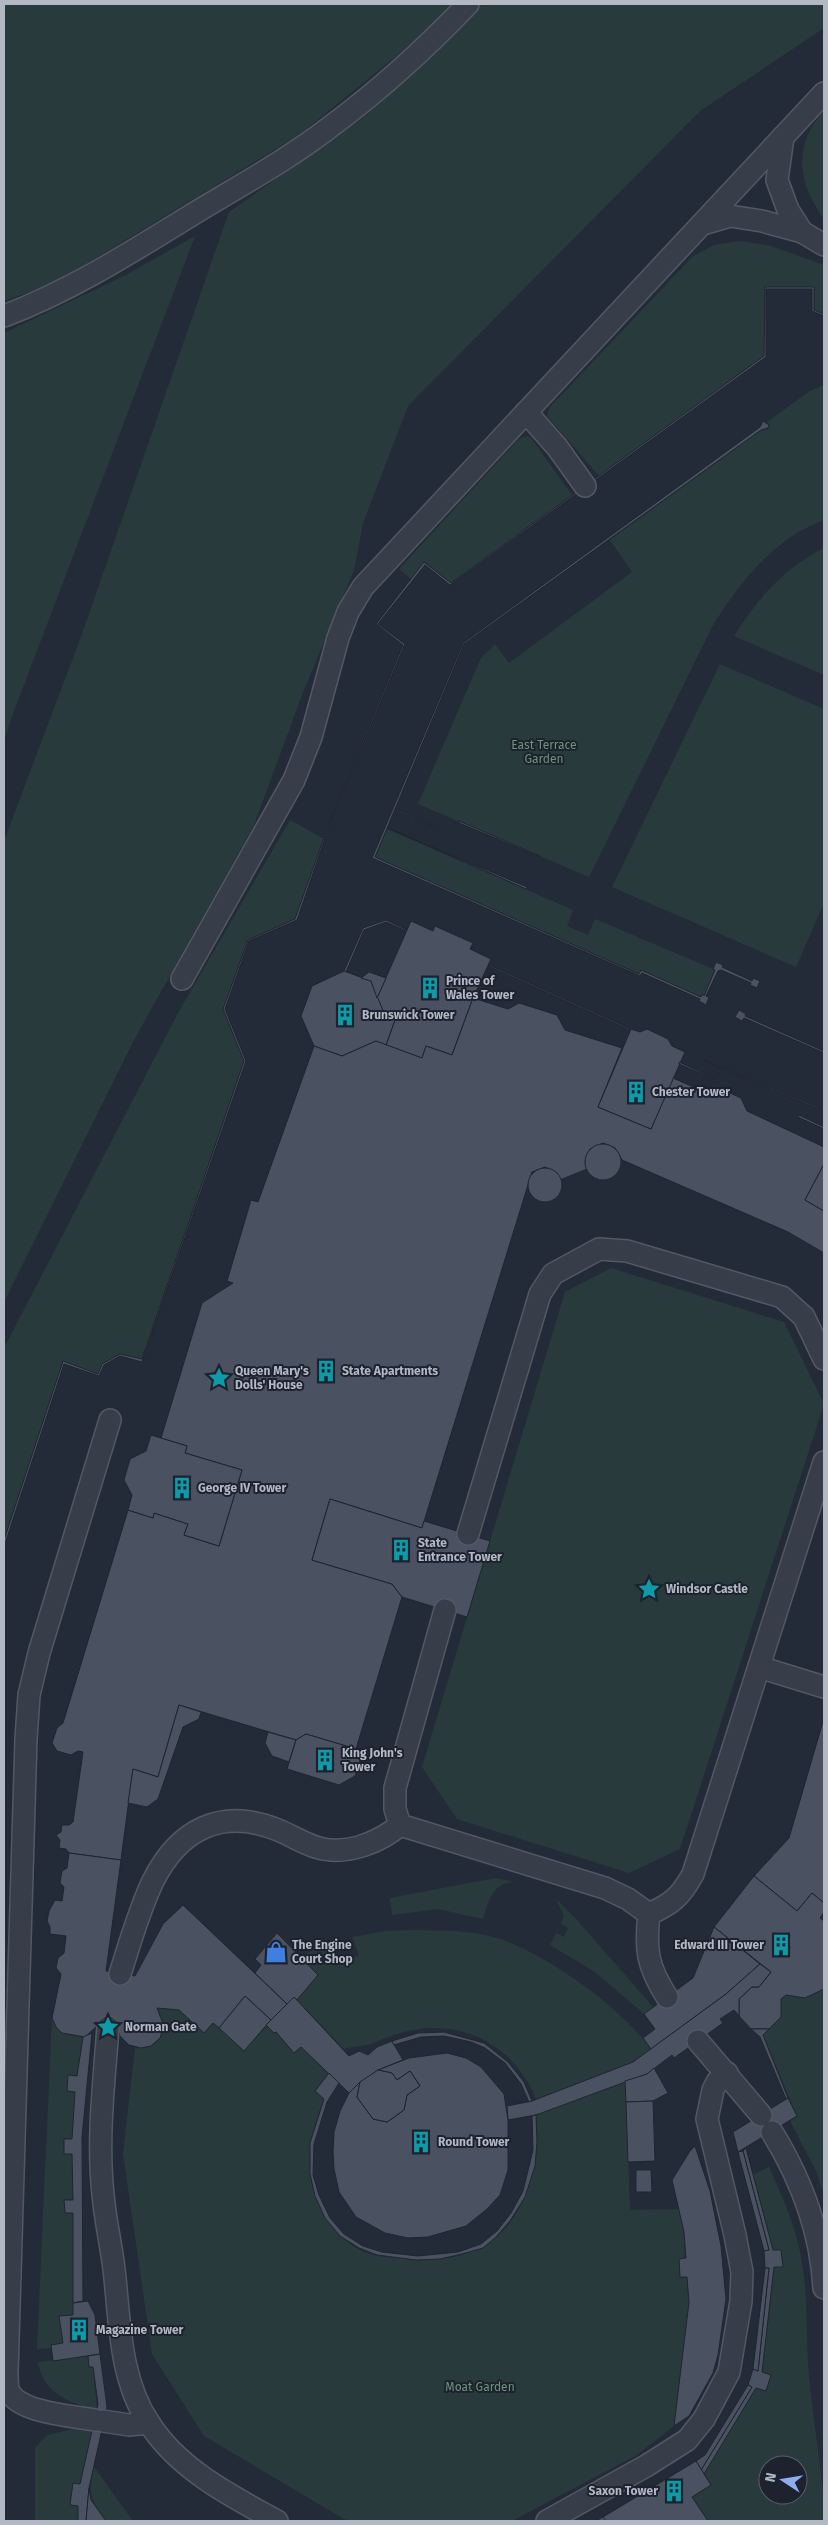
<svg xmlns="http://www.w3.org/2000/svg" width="828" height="2525" viewBox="0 0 828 2525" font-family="'Fira Sans',sans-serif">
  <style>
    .green { fill: #293a3c; fill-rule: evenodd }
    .building { fill: #4a5262; stroke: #1f2430 }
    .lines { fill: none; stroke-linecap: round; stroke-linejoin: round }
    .lane-casing { stroke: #535864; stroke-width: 24 }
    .lane { stroke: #373d49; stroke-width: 21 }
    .labels { text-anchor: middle; stroke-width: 4; stroke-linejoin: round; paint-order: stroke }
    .park-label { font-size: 12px; fill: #6c9478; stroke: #1d222e }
    .poi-label { font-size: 12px; font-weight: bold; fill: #b3b8c5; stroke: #1d222e; text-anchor: start }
  </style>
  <rect width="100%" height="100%" fill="#242b38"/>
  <g class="green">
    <path d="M4 4H451L426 32 299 135 53 284 4 301Z"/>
    <path d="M482 4H824V28L700 111 408 406 363 523 354 570 302 695 254 825 134 1040 4 1302V841L82 634 229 212 364 117 442 47Z"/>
    <path d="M824 111V219C798 184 792 145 824 111Z"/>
    <path d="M195 236 14 711 4 740V333L126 275Z"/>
    <path d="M740 241 771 246 824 265V314L814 310V287H765L764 356 599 476 547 416 550 407 693 256 714 245Z"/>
    <path d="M824 385V520C773 539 739 583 712 627L589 877 418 804 474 674 481 658 495 644 509 663 632 572 610 540 761 430 768 429 767 422 810 391Z"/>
    <path d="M526 436 531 438 572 495 451 583 425 562 411 579 399 569 519 439Z"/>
    <path d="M824 548V675L734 636C757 599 785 567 824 548Z"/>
    <path d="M720 664 824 709V903L796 967 612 887Z"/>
    <path d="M290 820 324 839 295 919 248 940 223 1009 244 1061 142 1359 120 1354 102 1364 98 1374 63 1361 4 1540V1348L178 1013Z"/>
    <path d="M387 829 573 910 567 926 588 935 595 919 713 969 715 970 704 996 701 997 641 970 639 974 375 857Z"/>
    <path d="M611 1268 784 1322 824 1404 680 1849 629 1873 457 1819 422 1767 565 1292Z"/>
    <path d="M496 1878 515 1882C492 1883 489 1900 483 1919L438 1909 392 1915 390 1898Z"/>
    <path d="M556 1899 576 1919 653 2007 644 2014 595 1972 550 1945 556 1933 564 1937 568 1928 561 1924 564 1916Z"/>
    <path d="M415 1930C445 1931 478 1930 506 1941 554 1960 620 2007 651 2049L633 2062 536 2099C516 2049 468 2020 414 2030 398 2032 384 2039 370 2044 362 2047 352 2046 344 2049L297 2000 318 1975 299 1957 326 1944 337 1965 359 1955 352 1937 386 1931Z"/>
    <path d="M824 1989V2195L816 2171 790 2121 797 2116 763 2035 781 2017V1999L786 1995 805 1998Z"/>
    <path d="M157 2008 179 2010 204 2033 213 2023 244 2050 267 2026 274 2033 276 2032 294 2053 301 2047 329 2073 315 2090 324 2099C319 2113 313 2128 311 2142 303 2189 328 2244 377 2256 386 2257 395 2258 404 2258 503 2270 540 2204 536 2115L625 2081 630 2210 679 2209C684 2234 688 2252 680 2277H687L689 2302 674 2426 637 2455 512 2521H353L344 2519 204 2436 152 2354 123 2154 135 2047C162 2052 168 2028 157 2008Z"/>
    <path d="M52 2018C58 2033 67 2036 83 2037 74 2092 72 2145 73 2200H64L65 2213H73V2315L59 2316 63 2343 51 2345 52 2348 37 2349Z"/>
    <path d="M769 2167C783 2198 797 2229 802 2263 809 2303 805 2345 810 2385 814 2430 824 2477 824 2521H708L692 2497 711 2485 704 2474 756 2388 766 2391 771 2375 762 2372 774 2267 783 2266 781 2250H773L752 2175ZM768 2465H798V2495H768Z"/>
    <path d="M88 2356 89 2367H93L97 2410C69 2403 43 2393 38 2362Z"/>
    <path d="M74 2429H93L80 2484H73L70 2504 78 2506V2521H35V2448L47 2435Z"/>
    <path d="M94 2467 133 2521H106C90 2498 88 2495 94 2467Z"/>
  </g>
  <g class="building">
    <path d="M765 287H814V310L824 314V316L812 311V289H766V357L450 585 425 565 378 624 405 644 332 818 297 920 249 941 225 1009 246 1061 142 1362 120 1356 104 1365 99 1376 64 1364 4 1547V1540L63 1361 98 1374 102 1364 120 1354 142 1359 244 1061 223 1009 248 940 295 919 331 818 403 645 376 624 424 562 451 583 764 356Z"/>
    <path d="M763 421 769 425 768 428 761 430 464 644 375 857 639 974 641 970 701 997 702 994 704 996 715 970 713 969 716 962 723 965 722 967 752 981 753 978 760 981 757 988 750 985 751 983 721 970 718 971 706 996 709 997 706 1005 699 1001 700 999 642 973 640 976 372 858 463 643 760 427Z"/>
    <path d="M396 809 435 826V827L395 810Z"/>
    <path d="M459 821 540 856V857L459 823Z"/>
    <path d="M388 828 427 845 527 887 526 889Z"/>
    <path d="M386 920 407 930 406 931 386 922 364 930 346 972 344 971 363 928Z"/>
    <path d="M411 921 433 931 435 926 473 943 470 949 491 959 473 998 452 1055 426 1046 422 1058 386 1045 396 1017 384 1013 377 998Z"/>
    <path d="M489 965 631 1029 630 1030 488 966Z"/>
    <path d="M344 971 371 981 384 1013 396 1017 386 1045 376 1041 342 1056 314 1046 301 1016 312 986Z"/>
    <path d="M369 972 386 978 377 998 371 981 361 978Z"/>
    <path d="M473 998 508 1009 519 1003 557 1015 565 1030 622 1048 598 1107 651 1129 673 1078 707 1093 719 1088 741 1098 747 1111 824 1147V1164L805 1200 824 1211V1253L788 1232 622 1160 615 1148 603 1143 590 1149 585 1162 587 1169 560 1180 557 1173 545 1167 532 1172 422 1528 330 1499 312 1560 392 1584 402 1597 356 1749 306 1734 296 1740 179 1705 158 1777 133 1769 121 1860 69 1853 66 1849 59 1848 60 1840 56 1835 61 1832 62 1825H69L73 1822 83 1752 78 1751 71 1755 57 1751 52 1743 57 1728 63 1723 128 1510 153 1518 154 1513 188 1524 184 1535 219 1546 242 1470 185 1453 187 1446 161 1438 202 1303 233 1283 227 1281 251 1200 258 1202 314 1046 342 1056 376 1041 422 1058 426 1046 452 1055Z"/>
    <path d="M739 1010 746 1014 745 1016 824 1051V1053L744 1018 742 1021 735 1017Z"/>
    <path d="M631 1029 640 1032 647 1029 668 1039 672 1046 685 1052 651 1129 598 1107Z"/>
    <path d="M704 1060 820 1108 819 1109 704 1061Z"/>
    <path d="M679 1062 714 1078V1079L679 1064Z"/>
    <path d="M799 1115 824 1127V1129L798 1117Z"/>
    <circle cx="603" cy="1162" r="18"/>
    <path d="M824 1164V1211L805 1200Z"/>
    <circle cx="545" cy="1185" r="17"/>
    <path d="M151 1435 187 1446 185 1453 242 1470 219 1546 184 1535 188 1524 154 1513 153 1518 128 1510 132 1495 124 1480 130 1459 146 1451Z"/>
    <path d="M330 1499 422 1528 424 1521 490 1541 467 1617 402 1597 392 1584 312 1560Z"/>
    <path d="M179 1705 201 1712 199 1719 183 1727 158 1799 147 1807 128 1803 133 1769 158 1777Z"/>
    <path d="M824 1718V1903L812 1893 797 1911 754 1876 789 1838Z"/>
    <path d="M268 1732 296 1740 289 1762 272 1756 265 1743Z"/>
    <path d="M306 1734 356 1749 361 1758 355 1776 339 1785 287 1769 296 1740Z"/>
    <path d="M69 1853 121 1860 106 1971 135 1976 163 1924 183 1905 287 2004 271 2020 245 1996 219 2028 213 2023 204 2033 179 2010 157 2008 164 2026 160 2038 151 2046 141 2048 129 2045 120 2036 118 2030 108 2027 97 2026 85 2037 62 2033 56 2027 52 2018 61 1974 56 1968 58 1958 64 1953 66 1936 50 1934V1927L47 1921 49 1911 55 1900 62 1901 64 1887 60 1883 62 1871 67 1868Z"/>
    <path d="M754 1876 797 1911 812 1893 824 1903V1912L820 1918 824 1921V1989L805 1998 786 1995 781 1999V2017L769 2029H751L739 2016V1999L752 1987H759L771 1972 714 1927Z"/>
    <path d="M714 1927 760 1964 726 1994 651 2049 643 2038 655 2029 644 2014 693 1978Z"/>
    <path d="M277 1933 318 1975 297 2000 294 1997 287 2004 255 1973 261 1965 255 1959Z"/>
    <path d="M760 1964 771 1972 759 1987H752L739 1999V2016L734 2010 720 2019 723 2023 674 2058 672 2055 647 2074 536 2115 508 2120 507 2106 532 2101 633 2062 726 1994Z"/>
    <path d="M245 1996 271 2020 244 2051 219 2028Z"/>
    <path d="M294 1997 349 2056 359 2051 368 2055 377 2047 392 2041 403 2060 378 2070 349 2093 301 2047 294 2053 276 2032 274 2033 266 2025Z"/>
    <path d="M751 2029H769L763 2035 788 2098 786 2099 760 2037Z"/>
    <path d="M444 2032 484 2043 508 2062 524 2082 532 2101 529 2102 521 2084 505 2063 485 2048 471 2042 444 2036 421 2037 394 2045 392 2041 418 2033Z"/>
    <path d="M92 2033 82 2137 83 2301 73 2303V2213H65L64 2200H73L72 2154H64V2139H72L75 2092 67 2091 68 2075 77 2076 83 2037Z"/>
    <path d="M447 2053 466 2058 481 2067 504 2094 508 2120V2170L500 2195 487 2209 466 2226 428 2237 408 2238 385 2233 356 2217 339 2192 334 2169 333 2152 334 2132 340 2111 349 2093 360 2082 357 2097 373 2119 387 2122 404 2110 407 2095 420 2086 410 2071 397 2080 392 2073 378 2070 409 2058Z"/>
    <path d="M654 2068 668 2093 653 2101 626 2102 625 2081 647 2074Z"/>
    <path d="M378 2070 392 2073 397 2080 410 2071 420 2086 407 2095 404 2110 387 2122 373 2119 357 2097 360 2082Z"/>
    <path d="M329 2073 339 2083 327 2102 314 2144 313 2175 319 2195 330 2218 344 2234 363 2246 382 2252 418 2256 458 2252 481 2244 497 2231 511 2213 523 2191 533 2150 532 2116 536 2115 537 2142 535 2166 525 2197 510 2221 496 2237 483 2248 462 2254 440 2259 416 2260 377 2255 359 2248 340 2236 325 2218 315 2196 310 2174V2143L324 2099 315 2091Z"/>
    <path d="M788 2098 797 2116 738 2152 733 2132Z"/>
    <path d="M653 2101 655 2161 628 2162 626 2102Z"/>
    <path d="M695 2146 710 2191 721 2246 726 2299 718 2355 713 2373 689 2416 674 2426 689 2302 687 2277H680L679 2259 686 2258 684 2232 672 2180 690 2151Z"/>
    <path d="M746 2148 773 2250H781L783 2267H774L762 2372 771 2375 766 2391 756 2388 704 2474 701 2470 752 2387 748 2385 753 2369 758 2371 769 2268H765L764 2251 769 2250 743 2151Z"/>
    <path d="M743 2151 769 2250 764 2251 738 2152Z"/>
    <path d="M636 2170H651L652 2192H636Z"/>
    <path d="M765 2268H769L758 2371 753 2369Z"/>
    <path d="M88 2301 95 2315 100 2354 53 2361 51 2345 63 2343 59 2316 73 2315V2303Z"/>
    <path d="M100 2354 107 2407 89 2488 86 2521H78V2506L70 2505 73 2483 80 2484 98 2404 93 2367H89L88 2356Z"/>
    <path d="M748 2385 752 2387 701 2470 696 2461 705 2455Z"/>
    <path d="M696 2461 711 2485 692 2497 708 2521H596Z"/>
    <path d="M696 2461 711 2485 692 2497 708 2521H606L603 2517Z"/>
    <path d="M89 2488 91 2500 106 2521H86Z"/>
  </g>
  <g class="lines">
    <g class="lane-casing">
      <g id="lane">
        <path d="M783 137 777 180 788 210 802 232 824 245"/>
        <path d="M703 224 730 216 762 221 802 232"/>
        <path d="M4 316C70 291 130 253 190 216 237 187 286 161 330 127 380 90 426 48 468 4"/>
        <path d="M526 412 557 447 585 486"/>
        <path d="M182 979 294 780 311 737 338 638 348 612 363 587 824 93"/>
        <path d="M468 1534 540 1294 553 1274 599 1249 627 1251 782 1297 804 1317 824 1359"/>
        <path d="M445 1610 395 1788V1809L400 1825 605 1888 628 1899 649 1914C672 1904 681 1896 693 1874L824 1462"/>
        <path d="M759 1667 824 1687"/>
        <path d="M649 1914C645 1949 647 1966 667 1997"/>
        <path d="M120 1974C130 1943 139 1910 153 1881 179 1829 222 1807 278 1830 293 1836 307 1846 323 1849 350 1854 380 1842 400 1825"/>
        <path d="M108 2027C104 2083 97 2139 103 2194 105 2219 111 2244 114 2269 120 2320 119 2378 149 2423 178 2469 231 2496 277 2521"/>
        <path d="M698 2041 761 2115"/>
        <path d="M772 2132C801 2179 821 2233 824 2288"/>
        <path d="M95 2420C73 2416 16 2413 8 2389 7 2384 7 2378 7 2373L26 1739 29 1695 39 1653 110 1420"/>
        <path d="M103 2421 129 2425 149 2423"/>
        <path d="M547 2521 646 2466 687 2440 704 2419 729 2372 741 2301 742 2272 735 2235 707 2119 713 2090 717 2082 727 2073"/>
      </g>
    </g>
    <use href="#lane" class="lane"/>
  </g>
  <defs>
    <g id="building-bare" transform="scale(1.725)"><path d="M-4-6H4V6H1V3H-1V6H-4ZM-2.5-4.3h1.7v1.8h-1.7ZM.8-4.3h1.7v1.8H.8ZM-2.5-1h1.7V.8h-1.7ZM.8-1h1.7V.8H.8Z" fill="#0f9aa8" stroke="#1d222e" stroke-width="2.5" paint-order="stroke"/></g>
    <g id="sight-bare" transform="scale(1.725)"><path d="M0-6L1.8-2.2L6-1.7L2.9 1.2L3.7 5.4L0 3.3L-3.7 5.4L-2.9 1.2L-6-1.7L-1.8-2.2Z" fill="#0f9aa8" stroke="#1d222e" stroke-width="2.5" paint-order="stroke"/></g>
    <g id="shop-bare" transform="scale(1.725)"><path d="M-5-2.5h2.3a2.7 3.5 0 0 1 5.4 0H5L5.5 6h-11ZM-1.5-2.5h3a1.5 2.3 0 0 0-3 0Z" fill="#3f7fe0" stroke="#1d222e" stroke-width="2.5" paint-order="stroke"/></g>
  </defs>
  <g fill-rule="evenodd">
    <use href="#building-bare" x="430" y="988"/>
    <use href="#building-bare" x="345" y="1015"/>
    <use href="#building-bare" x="636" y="1092"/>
    <use href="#building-bare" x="326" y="1371"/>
    <use href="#sight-bare" x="219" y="1378"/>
    <use href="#building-bare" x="182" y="1488"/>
    <use href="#building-bare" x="401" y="1550"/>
    <use href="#sight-bare" x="649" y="1589"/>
    <use href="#building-bare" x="325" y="1760"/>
    <use href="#building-bare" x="781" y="1945"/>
    <use href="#shop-bare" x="276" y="1952"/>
    <use href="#sight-bare" x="108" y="2027"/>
    <use href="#building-bare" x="421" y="2142"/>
    <use href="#building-bare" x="79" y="2330"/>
    <use href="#building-bare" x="674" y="2491"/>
  </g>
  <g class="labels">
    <g class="park-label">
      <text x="544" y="749">East Terrace<tspan x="544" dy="14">Garden</tspan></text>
      <text x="480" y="2391">Moat Garden</text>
    </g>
    <g class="poi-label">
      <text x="446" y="985">Prince of<tspan x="446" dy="14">Wales Tower</tspan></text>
      <text x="362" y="1019">Brunswick Tower</text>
      <text x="652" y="1096">Chester Tower</text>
      <text x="235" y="1375">Queen Mary's<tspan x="235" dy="14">Dolls' House</tspan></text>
      <text x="342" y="1375">State Apartments</text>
      <text x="198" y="1492">George IV Tower</text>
      <text x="418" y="1547">State<tspan x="418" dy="14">Entrance Tower</tspan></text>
      <text x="666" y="1593">Windsor Castle</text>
      <text x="342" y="1757">King John's<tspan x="342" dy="14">Tower</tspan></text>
      <text x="292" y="1949">The Engine<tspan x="292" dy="14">Court Shop</tspan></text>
      <text x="764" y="1949" text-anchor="end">Edward III Tower</text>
      <text x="125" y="2031">Norman Gate</text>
      <text x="438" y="2146">Round Tower</text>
      <text x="96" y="2334">Magazine Tower</text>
      <text x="658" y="2495" text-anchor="end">Saxon Tower</text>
    </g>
  </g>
  <rect width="828" height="2525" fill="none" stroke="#b3b8c5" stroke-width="10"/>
  <g transform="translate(783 2480) rotate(282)"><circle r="24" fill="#1d222e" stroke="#595e6a"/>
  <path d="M0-4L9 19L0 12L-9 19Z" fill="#8eacee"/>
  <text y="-8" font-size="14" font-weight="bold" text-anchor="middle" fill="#b3b8c5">N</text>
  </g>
</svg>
